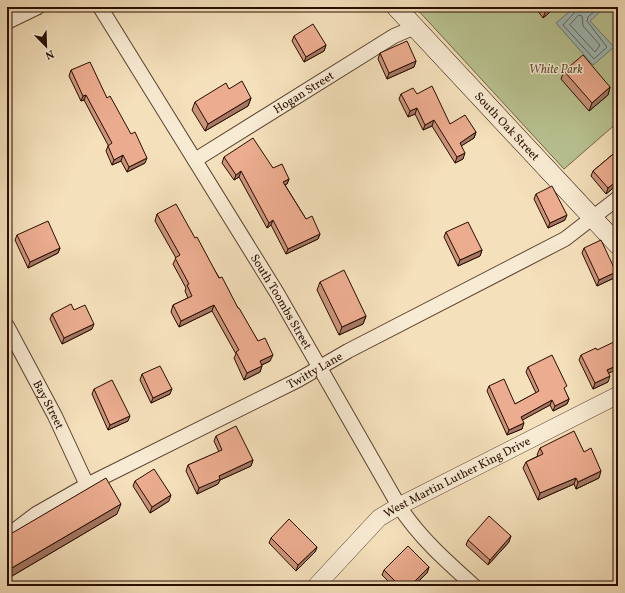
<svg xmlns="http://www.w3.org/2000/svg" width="625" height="593" viewBox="0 0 625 593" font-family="Vollkorn,serif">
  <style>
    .green { fill: #b9c392; stroke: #716849 }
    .water { fill: #9ebbb7; stroke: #6f756e }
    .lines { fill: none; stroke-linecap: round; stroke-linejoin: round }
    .shore { stroke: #64645c; stroke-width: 1 }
    .minor-casing { stroke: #5c422f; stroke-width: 16 }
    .tertiary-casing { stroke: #5c422f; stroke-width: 18 }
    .secondary-casing { stroke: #290d00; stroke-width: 20 }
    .minor { stroke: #f8ebd3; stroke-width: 14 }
    .tertiary { stroke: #f8ebd3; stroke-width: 17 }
    .secondary { stroke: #f8ebd3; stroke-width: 19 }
    .wall { fill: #ca947b; stroke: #290d00 }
    .shaded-wall { fill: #a47864; stroke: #290d00 }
    .building { fill: #ebac8f; stroke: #290d00 }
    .labels { text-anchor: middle; stroke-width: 3; stroke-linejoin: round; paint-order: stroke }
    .park-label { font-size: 12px; font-style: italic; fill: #5b4d33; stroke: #f8ebd3 }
    .street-label { font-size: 12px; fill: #290d00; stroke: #f8ebd3 }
  </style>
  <rect width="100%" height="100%" fill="#f4e0bb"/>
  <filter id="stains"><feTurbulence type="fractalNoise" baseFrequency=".005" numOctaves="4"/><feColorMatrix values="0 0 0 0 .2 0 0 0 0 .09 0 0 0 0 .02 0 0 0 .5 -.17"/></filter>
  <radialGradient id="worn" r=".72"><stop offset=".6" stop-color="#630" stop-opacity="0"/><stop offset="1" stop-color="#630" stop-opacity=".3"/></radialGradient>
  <path class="green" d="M415 7H618V122L564 169Z"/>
  <path class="water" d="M575 7H605L590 21 614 47 593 65 556 23Z"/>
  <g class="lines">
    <g class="shore">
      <path d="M577 7 576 11 563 25 594 59 607 47 587 21 588 17 599 7"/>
      <path d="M579 15 582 16 583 26 600 45 595 52 570 25Z"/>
    </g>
    <g class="minor-casing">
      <g id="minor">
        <path id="s1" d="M100 7 277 293 399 506C419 537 446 561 474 586"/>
        <path d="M7 22 38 7"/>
        <path id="s2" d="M195 160 394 36 415 27"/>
        <path id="s3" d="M7 326 55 416 87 485"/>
        <path id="s4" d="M7 536 36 514 87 485 298 380 348 351 565 239 618 198"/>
      </g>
    </g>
    <g class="tertiary-casing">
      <g id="tertiary">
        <path id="s5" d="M316 586 379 518 399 506 618 395"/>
      </g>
    </g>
    <g class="secondary-casing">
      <g id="secondary">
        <path id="s6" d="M396 7 618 245"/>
      </g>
    </g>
    <use href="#minor" class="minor"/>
    <use href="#tertiary" class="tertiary"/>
    <use href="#secondary" class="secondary"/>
  </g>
  <g class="wall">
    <path d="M535 7H556L543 18Z"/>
    <path d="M294 36 326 45 324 51 304 62 292 41Z"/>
    <path d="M380 53 416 61 414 67 387 79 378 59Z"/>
    <path d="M71 70 107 98 145 163 127 172 121 161 112 165 106 151 108 146V145L84 100 81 101 69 76Z"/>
    <path d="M564 71 610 87 608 95 589 111 561 79Z"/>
    <path d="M401 94H417L450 124 476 132 474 138 461 146 463 159 455 163 432 126 423 130 415 114 408 117 399 99Z"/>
    <path d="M251 98 248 106 205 131 192 110 195 102Z"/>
    <path d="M618 150V184L606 194 591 176 593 171Z"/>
    <path d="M224 157 273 168 289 179 287 184 285 185 306 219 320 234 318 239 286 254 271 225 267 228 239 177 234 180 222 163Z"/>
    <path d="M536 194 565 220 548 228 534 199Z"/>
    <path d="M157 214 195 238 270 361 262 365 260 372 244 380 234 358 236 354 212 311 179 327 171 312 173 305 188 298 185 291 186 288 173 264 176 258 155 221Z"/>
    <path d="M446 232 482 250 480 256 458 266 444 237Z"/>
    <path d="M17 235 60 248 58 253 28 268 15 240Z"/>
    <path d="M584 248 614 278 597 286 582 253Z"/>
    <path d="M320 282 366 316 363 324 339 335 317 290Z"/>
    <path d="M74 310 92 329 62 344 50 319 52 314Z"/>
    <path d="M581 355 608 382 593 389 579 360Z"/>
    <path d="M528 367 565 391 569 399 567 404 553 411 550 405 522 420V429L507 435 487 391 489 386 515 404 536 393 526 372Z"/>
    <path d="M142 374 170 394 151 403 140 380Z"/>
    <path d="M94 389 128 421 108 430 92 394Z"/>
    <path d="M216 436 253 460 251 466 220 480 218 484 197 494 186 471 188 465 219 452 214 441Z"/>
    <path d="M540 448 584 452 599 478 576 489 574 484 538 500 523 468 526 462 538 456 537 455Z"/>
    <path d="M135 481 169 501 150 513 133 486Z"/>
    <path d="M117 514 7 579V536Z"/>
    <path d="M271 538 317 547 315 552 296 571 269 543Z"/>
    <path d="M468 540 509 542 488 565 466 545Z"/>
    <path d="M429 567 427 573 414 586H393L382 575 384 570Z"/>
  </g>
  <g class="shaded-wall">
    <path d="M549 7H556L543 18 546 10Z"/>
    <path d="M326 45 324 51 304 62 306 57Z"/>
    <path d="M416 61 414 67 387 79 389 73Z"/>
    <path d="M610 87 608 95 589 111 592 103Z"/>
    <path d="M86 95 84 100 81 101 83 96Z"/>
    <path d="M251 98 248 106 205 131 208 124Z"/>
    <path d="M417 108 415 114 408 117 410 111Z"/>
    <path d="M434 120 432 126 423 130 425 125Z"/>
    <path d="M476 132 474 138 458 148 460 143Z"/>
    <path d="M465 153 463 159 455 163 457 157Z"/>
    <path d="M123 155 121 161 112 165 114 160Z"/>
    <path d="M147 158 145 163 127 172 129 167Z"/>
    <path d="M241 171 239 177 234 180 236 175Z"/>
    <path d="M289 179 287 184 281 187 283 182Z"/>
    <path d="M618 180V184L606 194 608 188Z"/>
    <path d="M567 215 565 220 548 228 550 223Z"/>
    <path d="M273 220 271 225 267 228 269 223Z"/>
    <path d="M320 234 318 239 286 254 288 249Z"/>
    <path d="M60 248 58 253 28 268 30 262Z"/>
    <path d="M482 250 480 256 458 266 460 260Z"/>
    <path d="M616 272 614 278 597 286 599 280Z"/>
    <path d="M214 305 212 311 179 327 181 321Z"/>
    <path d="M366 316 363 324 339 335 342 327Z"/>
    <path d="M94 324 92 329 62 344 64 338Z"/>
    <path d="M273 355 270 361 257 367 260 361Z"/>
    <path d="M618 365V369L605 375 607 370Z"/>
    <path d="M262 366 260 372 244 380 247 373Z"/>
    <path d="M610 376 608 382 593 389 595 383Z"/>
    <path d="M172 389 170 394 151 403 153 398Z"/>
    <path d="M569 399 567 404 553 411 555 406Z"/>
    <path d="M552 400 550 405 519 422 521 417Z"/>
    <path d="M130 416 128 421 108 430 110 425Z"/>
    <path d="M524 423 522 429 507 435 509 430Z"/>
    <path d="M253 460 251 466 220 480 218 484 197 494 199 488 219 476Z"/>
    <path d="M601 471 599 478 576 489 578 482Z"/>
    <path d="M576 478 574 484 538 500 540 493Z"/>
    <path d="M171 495 169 501 150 513 152 507Z"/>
    <path d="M121 504 117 514 7 579V577L10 569Z"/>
    <path d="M511 536 509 542 488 565 490 560Z"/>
    <path d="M317 547 315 552 296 571 298 565Z"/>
    <path d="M429 567 427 573 414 586H410Z"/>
  </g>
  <g class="building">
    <path d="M544 7H549L546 10Z"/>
    <path d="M313 24 326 45 306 57 294 36Z"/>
    <path d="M407 41 416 61 389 73 380 53Z"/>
    <path d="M583 55 610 87 592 103 564 71Z"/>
    <path d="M90 62 107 98 110 96 131 134 135 132 147 158 129 167 123 155 114 160 108 146 112 143 86 95 83 96 71 70Z"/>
    <path d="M242 81 251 98 208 124 195 102 226 83 229 89Z"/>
    <path d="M432 86 450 124 465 115 476 132 460 143 465 153 457 157 434 120 425 125 417 108 410 111 401 94 413 88 417 94Z"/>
    <path d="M253 138 273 168 282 164 289 179 283 182 306 219 312 216 320 234 288 249 273 220 269 223 241 171 236 175 224 157Z"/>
    <path d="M618 150V180L608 188 593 171Z"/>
    <path d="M552 186 567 215 550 223 536 194Z"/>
    <path d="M176 204 195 238 197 237 219 278 222 277 238 308H239L258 341 265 338 273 355 260 361 262 366 247 373 236 352 239 350 214 305 181 321 173 305 192 296 187 285 189 284 175 258 180 255 157 214Z"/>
    <path d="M48 221 60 248 30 262 17 235Z"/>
    <path d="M468 222 482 250 460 260 446 232Z"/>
    <path d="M601 240 616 272 599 280 584 248Z"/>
    <path d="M344 270 366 316 342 327 320 282Z"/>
    <path d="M71 304 74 310 85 305 94 324 64 338 52 314Z"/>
    <path d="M618 340V365L607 370 610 376 595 383 581 355 596 348 597 350Z"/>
    <path d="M552 355 567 386 564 388 569 399 555 406 552 400 521 417 524 423 509 430 489 386 504 379 515 404 539 391 528 367Z"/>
    <path d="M160 366 172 389 153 398 142 374Z"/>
    <path d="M112 380 130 416 110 425 94 389Z"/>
    <path d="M236 426 253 460 219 476 220 479 199 488 188 465 222 450 216 436Z"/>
    <path d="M574 431 584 452 591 448 601 471 578 482 576 478 540 493 526 462 543 454 540 448Z"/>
    <path d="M154 469 171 495 152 507 135 481Z"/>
    <path d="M106 478 121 504 10 569 7 564V536Z"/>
    <path d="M489 516 511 536 490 560 468 540Z"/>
    <path d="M289 519 317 547 298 565 271 538Z"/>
    <path d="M408 546 429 567 410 586H400L384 570Z"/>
  </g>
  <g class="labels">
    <g class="park-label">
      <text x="556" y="73">White Park</text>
    </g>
    <g class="street-label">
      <text dy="4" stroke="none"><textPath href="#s2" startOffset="128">Hogan Street</textPath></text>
      <text dy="4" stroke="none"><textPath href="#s6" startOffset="163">South Oak Street</textPath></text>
      <text dy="4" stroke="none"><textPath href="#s1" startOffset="346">South Toombs Street</textPath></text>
      <text dy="4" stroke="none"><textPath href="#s4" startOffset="350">Twitty Lane</textPath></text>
      <text dy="4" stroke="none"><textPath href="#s3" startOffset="89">Bay Street</textPath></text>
      <text dy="4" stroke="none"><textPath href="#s5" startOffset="181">West Martin Luther King Drive</textPath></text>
    </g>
  </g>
  <rect width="625" height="593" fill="none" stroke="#f4e0bb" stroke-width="24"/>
  <rect x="8" y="8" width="609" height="577" fill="none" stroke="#290d00" stroke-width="2"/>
  <rect x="12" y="12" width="601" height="569" fill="none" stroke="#290d00"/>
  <g transform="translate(46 46) rotate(157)" stroke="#f8ebd3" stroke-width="3" paint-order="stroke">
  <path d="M0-3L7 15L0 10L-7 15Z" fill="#290d00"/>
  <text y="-6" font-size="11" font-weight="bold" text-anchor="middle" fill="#290d00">N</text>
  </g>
  <rect width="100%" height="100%" filter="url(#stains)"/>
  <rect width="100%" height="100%" fill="url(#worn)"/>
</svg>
